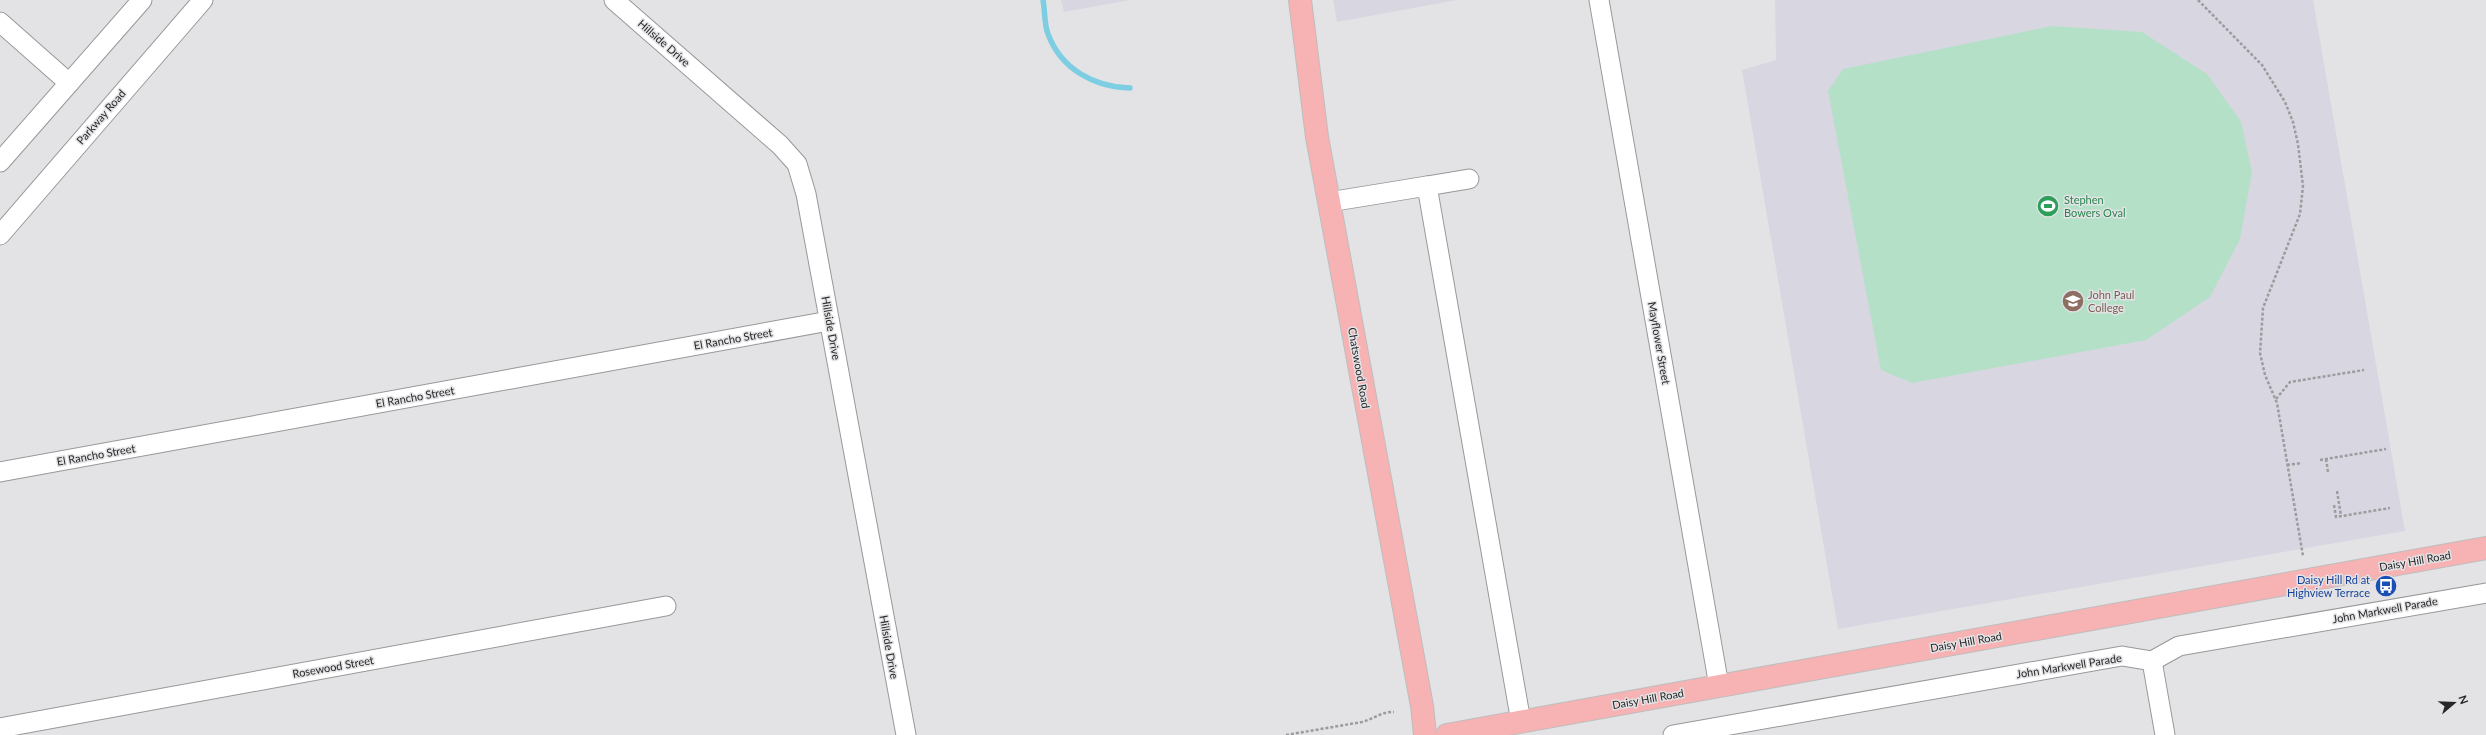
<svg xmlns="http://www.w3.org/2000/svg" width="2486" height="735" viewBox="0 0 2486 735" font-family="Lato,sans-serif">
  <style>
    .built { fill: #d8d7e1 }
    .green { fill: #b4e0c7 }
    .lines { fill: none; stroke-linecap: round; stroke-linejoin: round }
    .stream { stroke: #7dcee2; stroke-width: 5.5 }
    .minor-casing { stroke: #98989a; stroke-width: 21 }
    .major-casing { stroke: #bebebe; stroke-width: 24 }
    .path { stroke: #9c9c9e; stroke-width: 2.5; stroke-dasharray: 3 2; stroke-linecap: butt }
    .minor { stroke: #fff; stroke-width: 19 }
    .major { stroke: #f7b2b3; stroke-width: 22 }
    .labels { text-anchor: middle; stroke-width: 3; stroke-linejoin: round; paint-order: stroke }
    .street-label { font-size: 11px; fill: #272728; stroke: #e3e3e6 }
    .leisure-label { font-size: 11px; fill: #27864d; stroke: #e3e3e6; text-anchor: start }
    .education-label { font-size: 11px; fill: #785e54; stroke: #e3e3e6; text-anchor: start }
    .transit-label { font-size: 11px; fill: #164399; stroke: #e3e3e6; text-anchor: end }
  </style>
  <rect width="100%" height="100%" fill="#e3e3e6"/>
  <g class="built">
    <path d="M1061 0H1130L1064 12Z"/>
    <path d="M1333 0H1457L1337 22Z"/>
    <path d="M1775 0H2313L2405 531 1838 629 1742 70 1776 60Z"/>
  </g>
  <path class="green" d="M2052 26 2142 32 2207 74 2241 122 2252 172 2240 239 2210 297 2146 340 1912 383 1881 370 1828 91 1843 69Z"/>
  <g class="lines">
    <path class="stream" d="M1043 0C1045 10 1044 24 1048 34 1061 69 1094 87 1130 88"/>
    <g class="minor-casing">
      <g id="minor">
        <path d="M614 0 780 145 797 164 806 194 906 735"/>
        <path d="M1599 0 1719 686"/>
        <path d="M0 22 69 83"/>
        <path d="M0 162 142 0"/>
        <path d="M1427 186 1469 179"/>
        <path d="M1329 202 1427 186 1521 722"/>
        <path d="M0 235 203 0"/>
        <path d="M0 472 829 321"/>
        <path d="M2152 661 2165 735"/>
        <path d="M0 728 666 606"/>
        <path d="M1673 735 2122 656 2152 661 2179 646 2486 593"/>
      </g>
    </g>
    <g class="major-casing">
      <g id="major">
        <path d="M1300 0 1317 137 1422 706 1425 735"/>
        <path d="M1447 735 2486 548"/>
      </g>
    </g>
    <g class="path">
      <path d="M2198 0 2262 65 2285 102 2293 122 2298 144 2303 186 2300 214 2263 308 2260 353 2265 375 2277 403 2303 556"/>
      <path d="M2276 399 2290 382 2364 370"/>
      <path d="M2326 459 2328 472"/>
      <path d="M2320 460 2386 449"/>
      <path d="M2287 465 2302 463"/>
      <path d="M2337 491 2341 516"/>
      <path d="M2334 505 2336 517 2390 508"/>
      <path d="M1286 735 1362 722C1373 719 1383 711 1394 712"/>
    </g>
    <use href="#minor" class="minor"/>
    <use href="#major" class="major"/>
  </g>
  <defs>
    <g id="stadium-disc" transform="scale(1.15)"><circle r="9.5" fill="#2e9e5b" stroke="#e3e3e6"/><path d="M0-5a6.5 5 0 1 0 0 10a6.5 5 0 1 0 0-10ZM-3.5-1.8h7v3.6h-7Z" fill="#fff"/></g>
    <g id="school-disc" transform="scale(1.15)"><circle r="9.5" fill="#8d6e63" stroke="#e3e3e6"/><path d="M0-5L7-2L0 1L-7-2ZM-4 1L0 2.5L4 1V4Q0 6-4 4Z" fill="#fff"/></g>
    <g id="bus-disc" transform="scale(1.15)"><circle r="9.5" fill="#1a4fb4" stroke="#e3e3e6"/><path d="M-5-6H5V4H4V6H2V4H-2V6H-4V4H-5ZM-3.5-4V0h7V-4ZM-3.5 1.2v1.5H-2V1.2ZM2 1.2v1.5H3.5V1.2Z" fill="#fff"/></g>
  </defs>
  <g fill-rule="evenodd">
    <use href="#stadium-disc" x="2048" y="206"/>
    <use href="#school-disc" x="2073" y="301"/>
    <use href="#bus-disc" x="2386" y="586"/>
  </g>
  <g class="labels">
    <g class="street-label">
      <text transform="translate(664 43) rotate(41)" y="4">Hillside Drive</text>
      <text transform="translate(101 117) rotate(-49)" y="4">Parkway Road</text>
      <text transform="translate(831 328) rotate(80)" y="4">Hillside Drive</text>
      <text transform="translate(733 339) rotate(-10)" y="4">El Rancho Street</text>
      <text transform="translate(1659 343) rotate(80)" y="4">Mayflower Street</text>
      <text transform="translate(1359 368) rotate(80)" y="4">Chatswood Road</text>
      <text transform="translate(415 397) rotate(-10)" y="4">El Rancho Street</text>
      <text transform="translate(96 455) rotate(-10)" y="4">El Rancho Street</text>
      <text transform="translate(2415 561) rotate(-10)" y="4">Daisy Hill Road</text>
      <text transform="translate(2385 610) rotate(-10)" y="4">John Markwell Parade</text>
      <text transform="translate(1966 642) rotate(-10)" y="4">Daisy Hill Road</text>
      <text transform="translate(889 647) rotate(80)" y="4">Hillside Drive</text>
      <text transform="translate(2069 666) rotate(-9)" y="4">John Markwell Parade</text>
      <text transform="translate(333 667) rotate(-10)" y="4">Rosewood Street</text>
      <text transform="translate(1648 699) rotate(-10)" y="4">Daisy Hill Road</text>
    </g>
    <g class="leisure-label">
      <text x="2064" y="204">Stephen<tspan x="2064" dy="13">Bowers Oval</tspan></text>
    </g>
    <g class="education-label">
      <text x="2088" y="299">John Paul<tspan x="2088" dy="13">College</tspan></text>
    </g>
    <g class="transit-label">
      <text x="2370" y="584">Daisy Hill Rd at<tspan x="2370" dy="13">Highview Terrace</tspan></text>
    </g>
  </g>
  <g transform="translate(2454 703) rotate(71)" stroke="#e3e3e6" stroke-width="3" paint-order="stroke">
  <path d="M0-3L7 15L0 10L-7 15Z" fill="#272728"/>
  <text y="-6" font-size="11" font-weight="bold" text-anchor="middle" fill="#272728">N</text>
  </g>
</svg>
